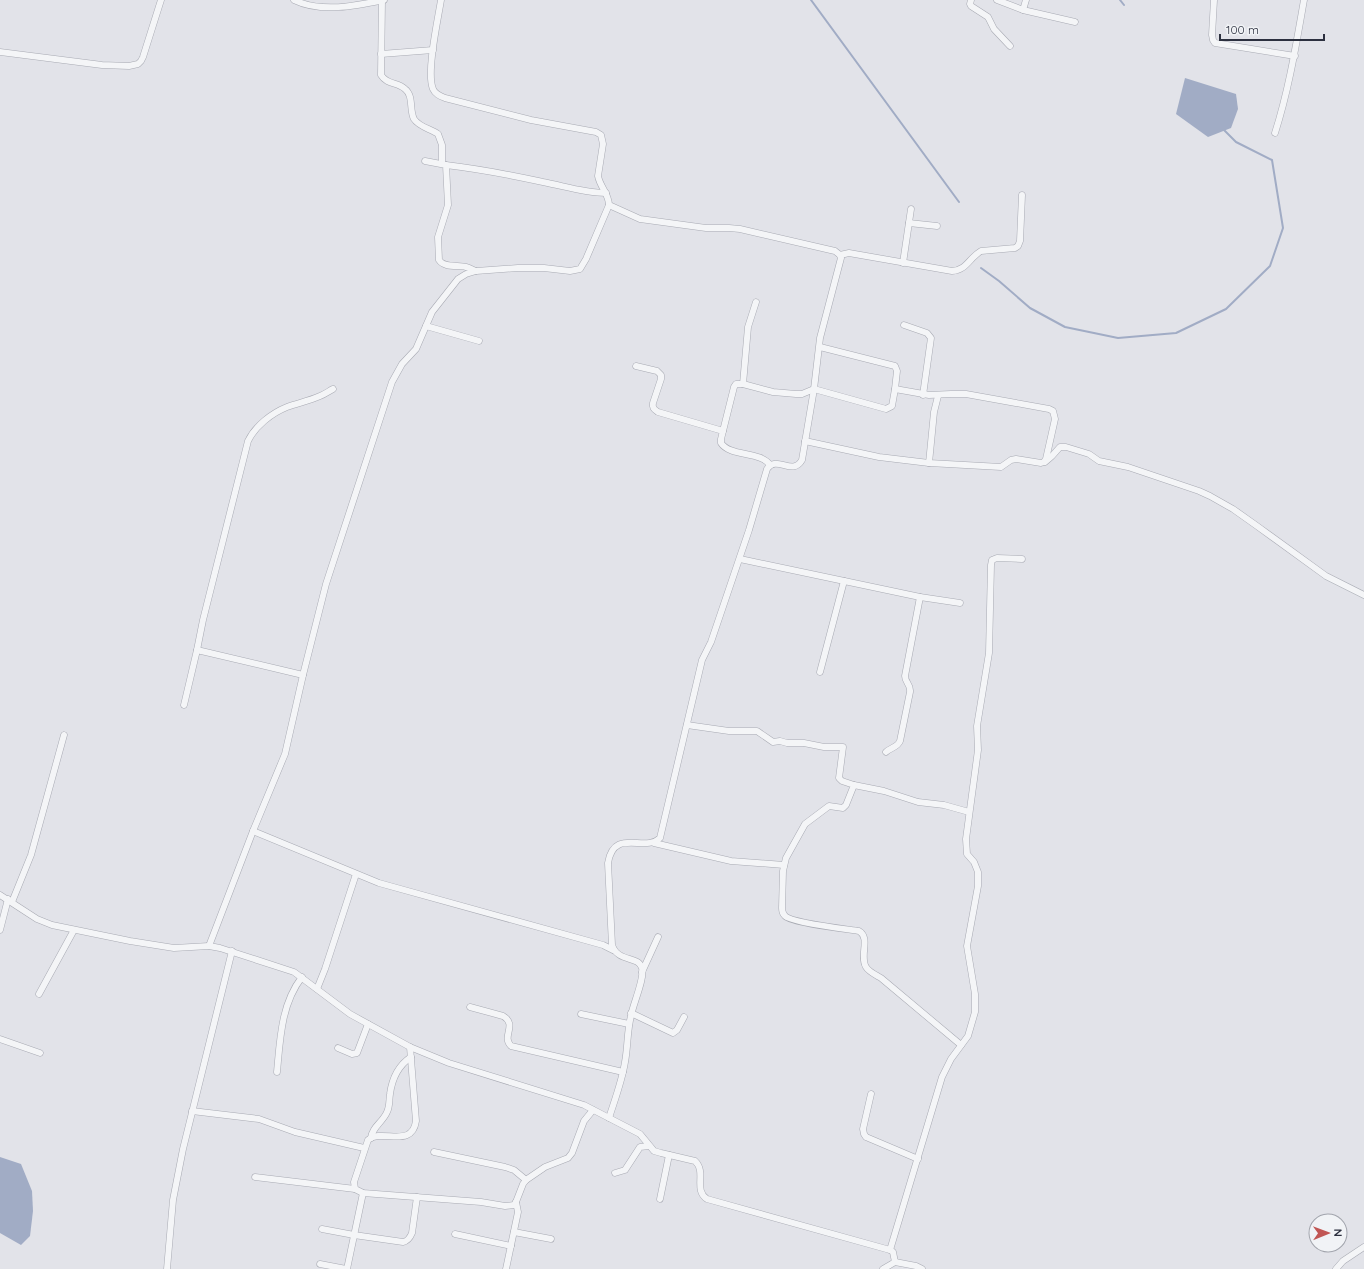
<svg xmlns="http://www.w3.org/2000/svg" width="1364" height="1269" viewBox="0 0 1364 1269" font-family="Quicksand,sans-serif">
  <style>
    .water { fill: #a1acc5 }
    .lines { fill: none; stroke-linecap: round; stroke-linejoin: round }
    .stream { stroke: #a1acc5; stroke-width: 2 }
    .street-casing { stroke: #a8aab3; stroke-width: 7 }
    .street { stroke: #f4f5f7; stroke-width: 6 }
  </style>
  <rect width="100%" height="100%" fill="#e2e3e9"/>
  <g class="water">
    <path d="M1185 78 1236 94 1238 109 1231 128 1208 137 1176 114Z"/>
    <path d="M0 1157 21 1164 32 1191 33 1211 30 1236 21 1245 0 1233Z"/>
  </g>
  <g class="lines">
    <g class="stream">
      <path d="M811 0 959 202"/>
      <path d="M1120 0 1124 5"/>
      <path d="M981 268 999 281 1030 308 1065 327 1118 338 1176 333 1226 309 1270 266 1283 228 1272 160 1236 142 1223 129"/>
    </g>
    <g class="street-casing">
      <g id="street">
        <path d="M294 0C321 13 355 6 384 0"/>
        <path d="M382 0 381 75C387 85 398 82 405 89 414 96 409 110 414 119 419 127 431 129 438 134L442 145V163"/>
        <path d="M971 0 970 4 971 6 988 17 994 29 1010 46"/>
        <path d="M997 0 1023 10 1075 22"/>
        <path d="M1214 0 1212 35 1213 40 1215 43 1295 56"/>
        <path d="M1023 10 1026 0"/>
        <path d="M0 52 102 65 129 66 138 64 141 61 143 57 161 0"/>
        <path d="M381 54 433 50"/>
        <path d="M1275 133C1289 89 1296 45 1304 0"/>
        <path d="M425 161 446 165 448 205 438 237 439 260C444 268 458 265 466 267 470 268 473 270 476 271"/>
        <path d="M446 165C479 169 511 175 543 182 564 186 584 193 606 193"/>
        <path d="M909 223 937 226"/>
        <path d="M840 255 849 253 952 271C967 270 969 258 981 251L1015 248 1018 246 1020 241 1022 195"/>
        <path d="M903 263 911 209"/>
        <path d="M904 325 927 333 931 338 923 395"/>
        <path d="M426 326 479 341"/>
        <path d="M636 366 657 371 661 375V379L653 403C652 408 654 409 658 412L723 431"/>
        <path d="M743 384 748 327 756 302"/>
        <path d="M805 441 879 457 929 463 1001 467 1011 460 1016 459 1041 463 1044 462 1046 459 1055 419 1053 411 1049 409 966 394H951L929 395 895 389 897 371 895 366 820 347"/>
        <path d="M1045 462 1052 456 1060 447H1066L1089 454 1099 461 1128 467 1199 491 1210 496 1233 509 1257 526 1326 576 1364 595"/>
        <path d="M929 463 934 412 938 396"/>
        <path d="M770 465C761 451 730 457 721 443V439L734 387 736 384H743L773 392 796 394H802L814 389 886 409 892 406 895 389"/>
        <path d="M740 559 920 597 905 676C905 683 911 684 910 692L900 741C898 747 890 748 886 752"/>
        <path d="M920 597 960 603"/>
        <path d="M197 650 203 620 248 441C255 426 272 413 287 407 298 403 309 401 320 396 325 394 329 391 333 389"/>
        <path d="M820 672 844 581"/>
        <path d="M184 705 197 650 303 675"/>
        <path d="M687 725 729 731H757L773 742 780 741 787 743H804L824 747H843L839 778 842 781 854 785 846 805 843 808 829 806 805 824 786 858 783 871 782 908C782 910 783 914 785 916 792 923 846 929 859 931 871 938 859 956 866 967 869 972 876 975 881 978L961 1045"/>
        <path d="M854 785 884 791 918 802 944 805 969 812"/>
        <path d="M253 831 379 883 603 945 613 950"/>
        <path d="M654 843 731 861 784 865"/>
        <path d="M0 895 37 919 52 925 130 941 174 948 209 946 220 948 294 972 350 1014 410 1047 449 1063 584 1105 640 1134 654 1151 661 1153 695 1161C707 1172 693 1190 707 1199L890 1250 893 1252 895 1262"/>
        <path d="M12 902 31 855 64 735"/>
        <path d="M0 930 8 899"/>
        <path d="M209 946 253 831 285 754 303 675 326 584 392 382 402 364 416 349 432 312 458 279 466 274 476 271 518 268H544L570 271 580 269 586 259 609 205C609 194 600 187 598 176L603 144 601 135 596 132 531 120 445 98C440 96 435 94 433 89 426 73 438 19 441 0"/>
        <path d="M642 972 658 937"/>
        <path d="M317 989 325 969 356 874"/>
        <path d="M39 994 74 930"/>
        <path d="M470 1007 503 1016C518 1025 501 1036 511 1046L623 1072"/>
        <path d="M631 1013 673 1033 677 1030 684 1017"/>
        <path d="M581 1014 629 1024"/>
        <path d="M0 1039 40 1053"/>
        <path d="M410 1047 416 1121C412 1149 382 1128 368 1140L354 1182 355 1189 363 1193 481 1202 505 1206 514 1205 516 1202 523 1184 526 1180 545 1167 568 1158 572 1153 584 1121 593 1110"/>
        <path d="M338 1048 352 1054 357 1053 368 1024"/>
        <path d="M277 1072C280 1040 281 1004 302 977"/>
        <path d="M871 1094 863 1129 864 1134 866 1137 918 1159"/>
        <path d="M192 1111 259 1119 295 1132 364 1148"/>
        <path d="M609 1118C615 1099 622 1081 625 1062 628 1046 627 1031 631 1016 633 1004 645 978 642 968 638 955 618 963 612 945L608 863C614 827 645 853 660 838L702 660 711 642 749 530 767 469C777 454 792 477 802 460L814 389 820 338 841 258 840 255 835 251 740 229 729 228H706L640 219 609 205"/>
        <path d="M371 1138C372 1127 383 1122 387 1112 390 1106 389 1100 390 1094 392 1079 399 1065 411 1057"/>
        <path d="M434 1152 505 1167 514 1170 526 1180"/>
        <path d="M615 1173 625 1170 640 1147 649 1146"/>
        <path d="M255 1177 355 1189"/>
        <path d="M660 1199 669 1155"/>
        <path d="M322 1229 354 1235 403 1242C408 1241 410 1238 412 1233L417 1197"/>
        <path d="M514 1232 551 1239"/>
        <path d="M455 1234 511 1246"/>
        <path d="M890 1250 942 1077 951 1059 968 1036 975 1012V994L967 946 978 886V872L974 862 967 854 966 839 978 750 977 726 989 653 991 565 992 560 997 558 1022 559"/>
        <path d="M320 1264 346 1269"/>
        <path d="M167 1269 173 1200 183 1149 232 951"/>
        <path d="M347 1269 363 1193"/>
        <path d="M506 1269 518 1212 516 1202"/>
        <path d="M883 1269 895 1262 916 1266 922 1269"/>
        <path d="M1336 1269 1343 1261 1364 1247"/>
      </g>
    </g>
    <use href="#street" class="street"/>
  </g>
  <g transform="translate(1328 1233) rotate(89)"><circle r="19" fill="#f1f3f6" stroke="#a2a5ad"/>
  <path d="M0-3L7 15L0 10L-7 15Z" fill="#c15654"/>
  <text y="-6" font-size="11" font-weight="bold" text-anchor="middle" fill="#2c303f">N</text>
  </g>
  <path d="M1220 34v6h104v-6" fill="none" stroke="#2c303f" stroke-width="2"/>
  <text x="1226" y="34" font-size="12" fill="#2c303f" stroke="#f1f3f6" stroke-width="3" paint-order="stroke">100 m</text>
</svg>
